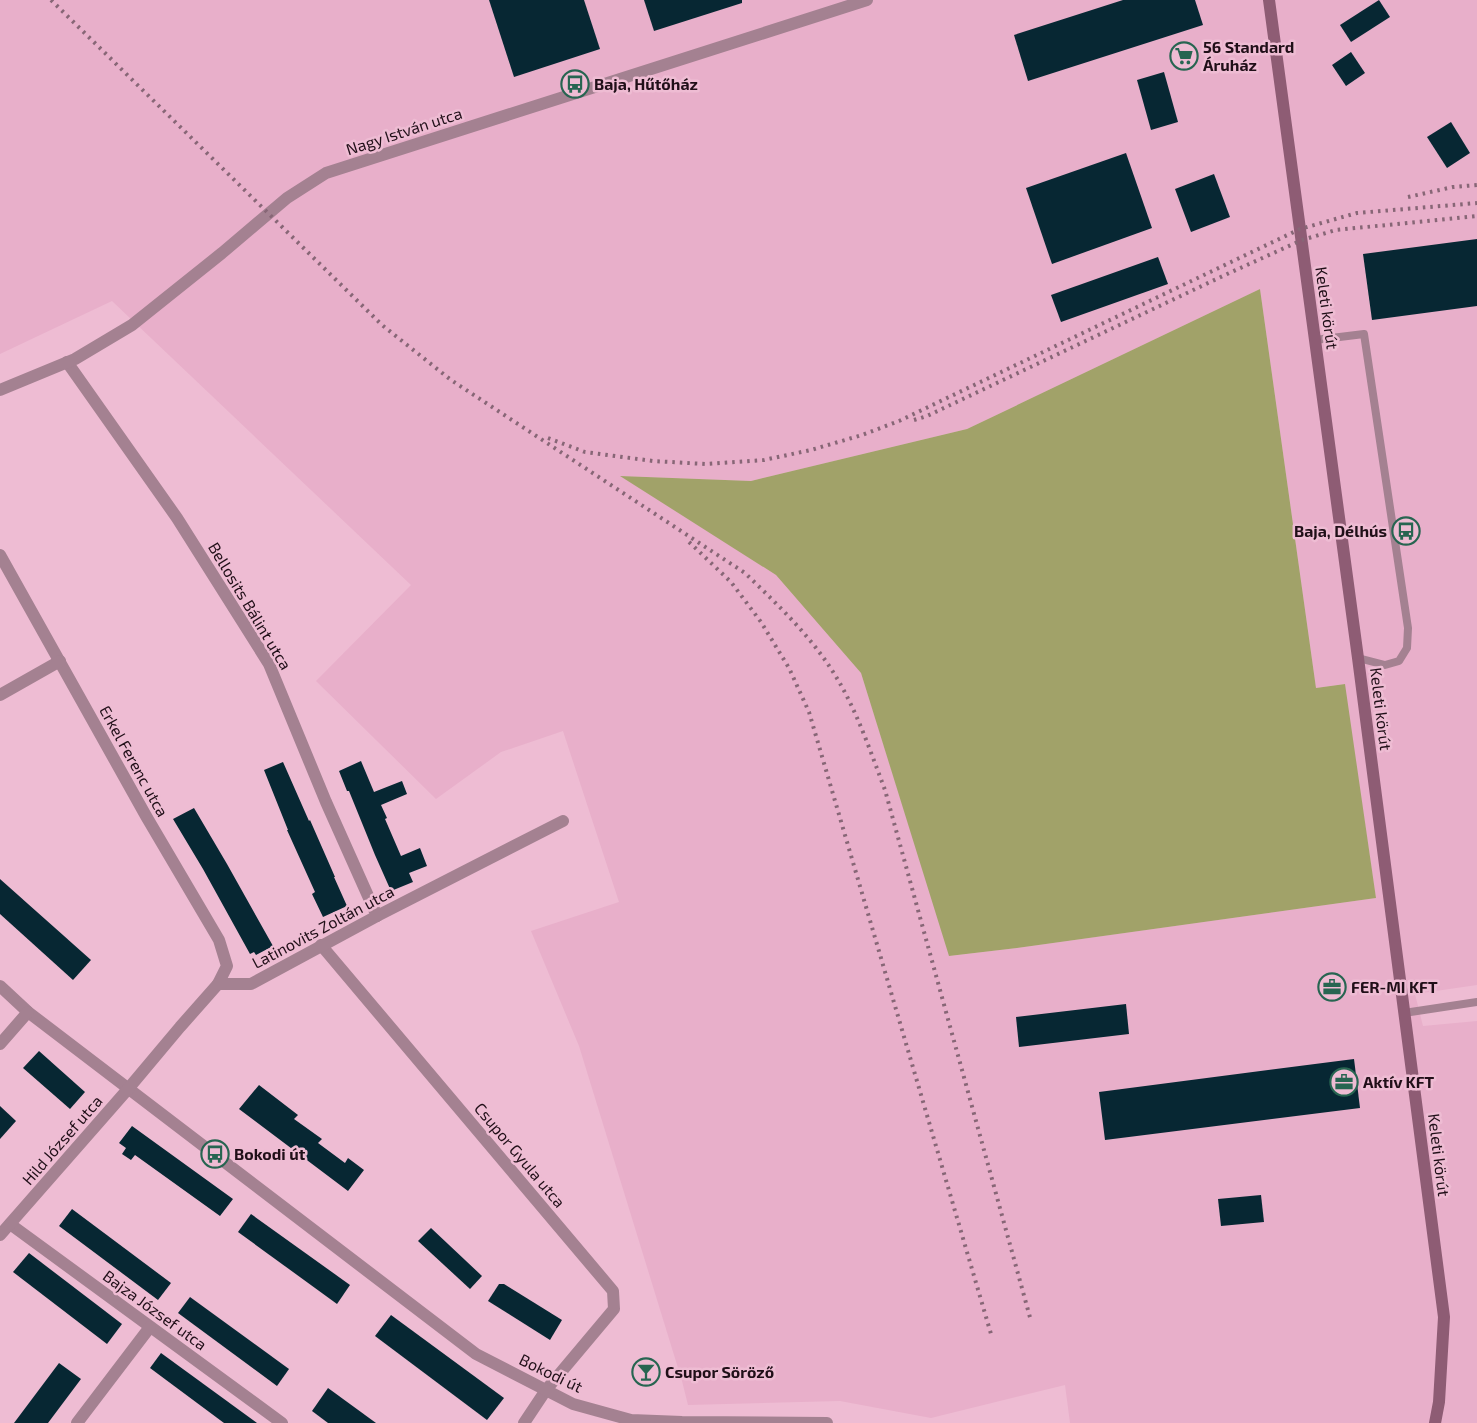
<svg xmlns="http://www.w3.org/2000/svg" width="1477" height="1423" viewBox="0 0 1477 1423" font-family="'Exo 2',sans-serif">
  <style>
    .built { fill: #e8afca; fill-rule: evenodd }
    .green { fill: #a1a269 }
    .building { fill: #072733 }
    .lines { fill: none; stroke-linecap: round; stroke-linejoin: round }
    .service { stroke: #a48191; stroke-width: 8 }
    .minor { stroke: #a48191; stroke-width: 12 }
    .secondary { stroke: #8e5c74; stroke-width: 12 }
    .rail { stroke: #876676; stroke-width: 4; stroke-dasharray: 2.5 5; stroke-linecap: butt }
    .labels { text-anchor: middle; stroke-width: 5; stroke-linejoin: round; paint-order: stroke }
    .poi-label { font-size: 16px; font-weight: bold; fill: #200f18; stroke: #eebcd3; text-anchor: start }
    .street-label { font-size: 16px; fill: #200f18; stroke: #eebcd3 }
  </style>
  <rect width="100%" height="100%" fill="#eebcd3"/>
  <path class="built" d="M0 0H1477V985L1415 994 1423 1026 1477 1021V1423H1070L1065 1385 931 1418 840 1401 688 1405 682 1381 579 1046 531 931 619 902 563 731 501 752 436 799 316 681 411 585 112 301 0 354ZM1260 289 1316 688 1344 684 1376 898 1017 948 950 956 861 673 776 575 621 476 751 481 967 429Z"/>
  <path class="green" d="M1260 289 1316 688 1345 684 1376 898 1017 948 949 956 861 673 776 575 620 476 751 481 967 429Z"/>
  <g class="building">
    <path d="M489 0H584L600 49 514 77Z"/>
    <path d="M644 0H742V3L654 31Z"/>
    <path d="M1123 0H1195L1203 25 1028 81 1014 35Z"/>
    <path d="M1379 0 1390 17 1351 42 1340 25Z"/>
    <path d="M1351 52 1365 73 1346 86 1332 65Z"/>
    <path d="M1164 72 1178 122 1151 130 1137 80Z"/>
    <path d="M1451 122 1470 153 1447 168 1427 137Z"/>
    <path d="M1126 153 1152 228 1052 264 1026 188Z"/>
    <path d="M1214 174 1230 217 1191 232 1175 189Z"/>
    <path d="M1477 239V306L1372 320 1363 254Z"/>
    <path d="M1158 257 1168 284 1061 322 1051 295Z"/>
    <path d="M361 761 374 792 402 781 407 794 381 805 387 818 385 819 401 856 420 848 427 866 409 873 413 882 391 891 375 855 349 791H347L339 771Z"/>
    <path d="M283 762 309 821 310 820 335 877H334L347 906 323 917 312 894 315 892 287 830H288L264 770Z"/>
    <path d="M194 808 227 864 273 946 256 955 254 952 250 954 203 869 173 819Z"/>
    <path d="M0 879 91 960 73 980 0 914Z"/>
    <path d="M1126 1004 1129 1034 1019 1047 1016 1017Z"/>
    <path d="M39 1051 85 1092 70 1109 23 1068Z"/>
    <path d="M1354 1059 1360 1108 1105 1140 1099 1092Z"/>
    <path d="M259 1085 298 1115 294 1119 322 1139 318 1143 345 1163 348 1158 364 1170 348 1191 239 1109Z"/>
    <path d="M0 1106 16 1121 0 1139Z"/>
    <path d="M132 1126 233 1199 220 1216 135 1155 131 1160 122 1154 126 1148 119 1143Z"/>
    <path d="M1261 1195 1264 1222 1221 1226 1218 1199Z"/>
    <path d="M72 1209 171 1283 158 1300 59 1226Z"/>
    <path d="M251 1214 350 1285 337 1304 238 1232Z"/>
    <path d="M431 1228 482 1276 470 1289 418 1241Z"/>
    <path d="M29 1253 122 1324 107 1344 13 1272Z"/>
    <path d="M499 1284H504L562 1320 550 1340 488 1301Z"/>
    <path d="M190 1297 289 1369 277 1386 178 1313Z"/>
    <path d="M391 1315 504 1398 487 1420 375 1336Z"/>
    <path d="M161 1353 257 1423H224L150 1368Z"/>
    <path d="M59 1363 81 1379 48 1423H14Z"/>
    <path d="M328 1388 376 1423H328L312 1411Z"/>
  </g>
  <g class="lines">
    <g class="service">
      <path d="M1315 340 1364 334 1408 628 1407 648 1399 661 1385 665 1358 658"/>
      <path d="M1404 1013 1477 1002"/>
    </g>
    <g class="minor">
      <path d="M67 362 177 518 269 664 326 802 377 916"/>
      <path d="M0 390 75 359 132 325 222 253 287 198 326 173 867 0"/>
      <path d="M0 555 146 816 219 940 227 966 218 984"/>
      <path d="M0 695 60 661"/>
      <path d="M321 945 613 1291 614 1309 546 1390 524 1423"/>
      <path d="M0 986 28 1012 476 1354 573 1404 631 1420 682 1422 827 1423"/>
      <path d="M0 1044 28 1012"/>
      <path d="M10 1224 282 1423"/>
      <path d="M0 1235 128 1089 180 1027 218 984H251L377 916 563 821"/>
      <path d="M77 1423 150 1327"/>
    </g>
    <path class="secondary" d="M1269 0 1358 658 1444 1317 1439 1402 1435 1423"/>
    <g class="rail">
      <path d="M51 0 382 325 451 380 745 573C779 606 814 639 838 680 858 714 871 753 885 790L1031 1321"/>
      <path d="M1408 197 1453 187 1477 185"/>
      <path d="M914 420 927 416 1225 275 1302 240 1336 230 1477 216"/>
      <path d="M548 438 585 452 653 461 705 464 764 460 811 450 862 435 899 421 1300 229 1357 213 1477 203"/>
      <path d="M689 542 731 582 761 622 789 668 809 712 991 1334"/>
    </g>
  </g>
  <defs>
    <g id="supermarket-ring" transform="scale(1.4375)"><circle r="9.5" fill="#eebcd3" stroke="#276551" stroke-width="1.5"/><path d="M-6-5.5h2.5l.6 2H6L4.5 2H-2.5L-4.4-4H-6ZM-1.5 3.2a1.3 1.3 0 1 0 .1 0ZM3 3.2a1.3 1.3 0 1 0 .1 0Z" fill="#276551"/></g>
    <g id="bus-ring" transform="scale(1.4375)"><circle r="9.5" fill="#eebcd3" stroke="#276551" stroke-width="1.5"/><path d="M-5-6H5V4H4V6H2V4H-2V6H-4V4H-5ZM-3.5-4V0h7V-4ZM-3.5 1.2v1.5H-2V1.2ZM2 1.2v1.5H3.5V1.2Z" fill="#276551"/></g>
    <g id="office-ring" transform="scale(1.4375)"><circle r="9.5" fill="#eebcd3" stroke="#276551" stroke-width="1.5"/><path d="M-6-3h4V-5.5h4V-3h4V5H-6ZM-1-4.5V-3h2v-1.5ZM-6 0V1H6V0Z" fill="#276551"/></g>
    <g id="bar-ring" transform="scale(1.4375)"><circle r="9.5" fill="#eebcd3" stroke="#276551" stroke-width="1.5"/><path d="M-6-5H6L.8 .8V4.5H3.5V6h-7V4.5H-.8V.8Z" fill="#276551"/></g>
  </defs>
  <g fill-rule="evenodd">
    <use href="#supermarket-ring" x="1184" y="56"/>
    <use href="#bus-ring" x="575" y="84"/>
    <use href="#bus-ring" x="1406" y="531"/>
    <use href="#office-ring" x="1332" y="987"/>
    <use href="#office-ring" x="1344" y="1082"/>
    <use href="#bus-ring" x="215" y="1154"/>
    <use href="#bar-ring" x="646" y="1372"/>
  </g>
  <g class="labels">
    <g class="poi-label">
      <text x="1203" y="53">56 Standard<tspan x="1203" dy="18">Áruház</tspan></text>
      <text x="594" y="90">Baja, Hűtőház</text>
      <text x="1387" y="537" text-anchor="end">Baja, Délhús</text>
      <text x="1351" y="993">FER-MI KFT</text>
      <text x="1363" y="1088">Aktív KFT</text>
      <text x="234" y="1160">Bokodi út</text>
      <text x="665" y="1378">Csupor Söröző</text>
    </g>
    <g class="street-label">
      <text transform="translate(404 131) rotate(-18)" y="6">Nagy István utca</text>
      <text transform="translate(1327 308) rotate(82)" y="6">Keleti körút</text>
      <text transform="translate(250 606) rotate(59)" y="6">Bellosits Bálint utca</text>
      <text transform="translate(1381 709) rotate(83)" y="6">Keleti körút</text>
      <text transform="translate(134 761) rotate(61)" y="6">Erkel Ferenc utca</text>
      <text transform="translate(323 927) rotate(-28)" y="6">Latinovits Zoltán utca</text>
      <text transform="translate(62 1140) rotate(-49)" y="6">Hild József utca</text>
      <text transform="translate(520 1155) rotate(50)" y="6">Csupor Gyula utca</text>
      <text transform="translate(1439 1155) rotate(83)" y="6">Keleti körút</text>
      <text transform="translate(155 1310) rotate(36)" y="6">Bajza József utca</text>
      <text transform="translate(551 1373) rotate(26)" y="6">Bokodi út</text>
    </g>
  </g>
</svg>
